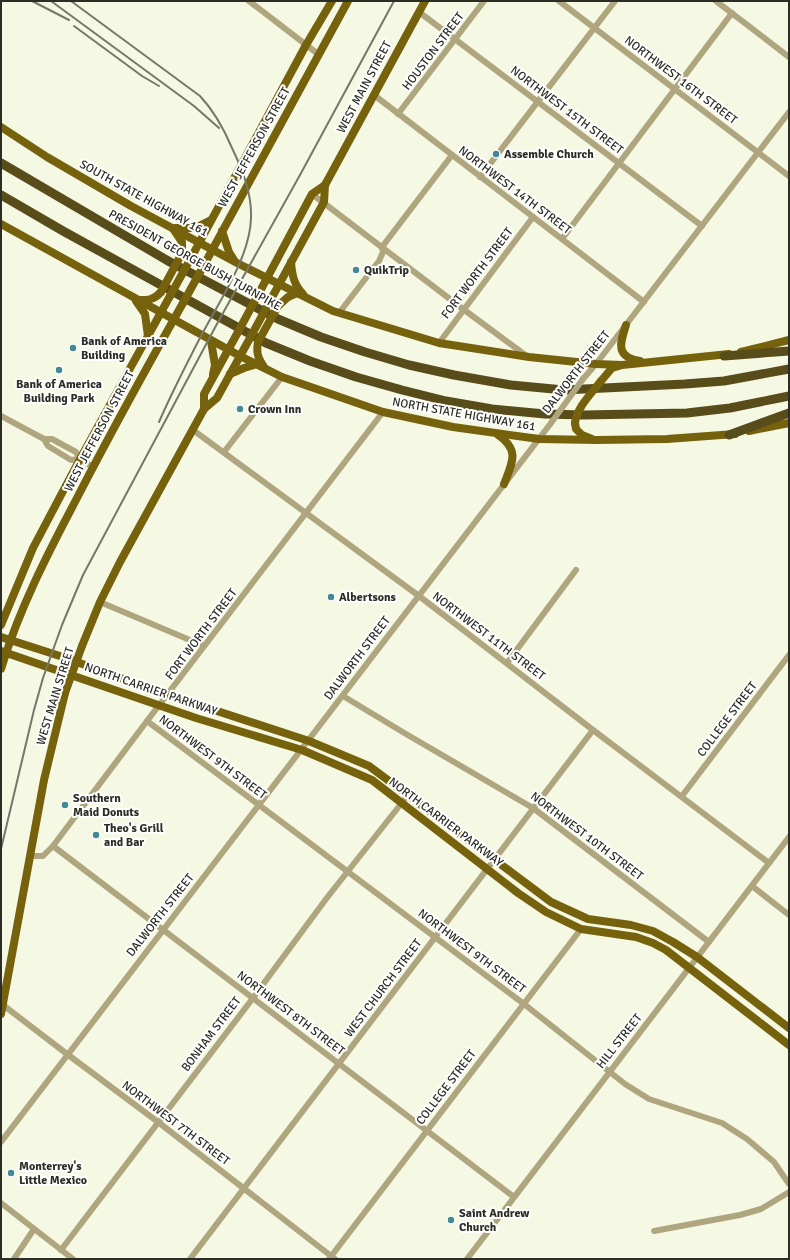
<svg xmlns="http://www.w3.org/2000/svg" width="790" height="1260" viewBox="0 0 790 1260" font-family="Signika,sans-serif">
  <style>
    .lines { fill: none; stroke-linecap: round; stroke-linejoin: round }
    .minor { stroke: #afa680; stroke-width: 6 }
    .major { stroke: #76620d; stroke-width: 8 }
    .highway { stroke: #594c1b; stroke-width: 9 }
    .rail { stroke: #75776a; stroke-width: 2 }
    .minor-bridge { stroke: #afa680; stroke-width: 6 }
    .major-bridge { stroke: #76620d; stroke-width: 8 }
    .poi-dot { fill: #438994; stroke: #fff; stroke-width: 1.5 }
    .labels { text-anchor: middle; stroke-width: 4; stroke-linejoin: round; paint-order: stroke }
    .street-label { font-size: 12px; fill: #2c2d25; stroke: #fff }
    .poi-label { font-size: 12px; font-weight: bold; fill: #2c2d25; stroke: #fff; text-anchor: start }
  </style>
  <rect width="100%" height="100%" fill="#f5f8e2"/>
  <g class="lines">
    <g class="minor">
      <path d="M249 1 318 54"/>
      <path d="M559 1 789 176"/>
      <path d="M716 1 789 57"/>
      <path d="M419 12 702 226"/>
      <path d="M374 95 644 302"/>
      <path d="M398 114 484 1"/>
      <path d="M480 177 615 1"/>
      <path d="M312 194 463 309 528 357"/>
      <path d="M562 239 732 13"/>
      <path d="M339 313 379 261 383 252 382 247 452 155"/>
      <path d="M439 343 533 217"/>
      <path d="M583 379 596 364 789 112"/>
      <path d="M1 416 44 439H52L76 452 80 459 93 467"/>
      <path d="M193 430 419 596 593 730 769 863"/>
      <path d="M44 439 48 446 71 460 80 459"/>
      <path d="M224 452 282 377"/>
      <path d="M100 602 204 646"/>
      <path d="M507 663 576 570"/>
      <path d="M343 696 406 734 533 808 709 942"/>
      <path d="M147 721 524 1004 625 1084 649 1099 722 1123 747 1139 774 1162 789 1184"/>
      <path d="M682 796 789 655"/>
      <path d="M53 846 514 1197"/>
      <path d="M30 856H43L53 846 147 721 383 412"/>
      <path d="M752 886 789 915"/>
      <path d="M3 1005 67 1054 158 1122 335 1259"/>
      <path d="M1 1142 551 423"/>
      <path d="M1 1203 73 1259"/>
      <path d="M654 1231 740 1215 761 1209 789 1192"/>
      <path d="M61 1250 253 998 326 899 408 795"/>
      <path d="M14 1259 34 1229"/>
      <path d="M190 1259 593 730"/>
      <path d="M329 1259 581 929"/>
      <path d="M467 1259 789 837"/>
    </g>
    <g class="major">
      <path d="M1 127 47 157 131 206 239 264 333 311 439 343 529 357 596 364 622 365 729 354"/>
      <path d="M1 224 240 356 282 377 383 412 453 427 539 439 597 440 667 439 735 434"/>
      <path d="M175 228H195L211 220"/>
      <path d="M174 230 182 242V253"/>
      <path d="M222 231 229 252 234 260"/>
      <path d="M191 258 306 45 332 1"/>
      <path d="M291 262C292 275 294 285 303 294"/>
      <path d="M204 265 348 1"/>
      <path d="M258 295 312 194 325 185"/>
      <path d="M138 300C148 300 154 300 161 292"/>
      <path d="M136 301 145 314 148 336"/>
      <path d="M270 301 324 202 325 185 425 1"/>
      <path d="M278 306 288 297 297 293"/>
      <path d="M626 325C620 343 615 357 640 361"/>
      <path d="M211 341 215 365 213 374"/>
      <path d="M258 342C256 353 258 358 264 367"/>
      <path d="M741 352 789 340"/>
      <path d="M230 374 244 368 257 364"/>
      <path d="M601 381 612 368 619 366"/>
      <path d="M204 409V394L238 332"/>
      <path d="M575 423 576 429 582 435 592 439"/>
      <path d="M749 431 789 423"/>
      <path d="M497 434C520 450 513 461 504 484"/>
      <path d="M1 625 33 548 80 459 170 296"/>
      <path d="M1 637 63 657 168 695 309 741 369 766 551 902 588 919 631 925 653 931 673 942 697 957 789 1028"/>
      <path d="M82 646 100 602 120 562 204 409 217 398 250 338"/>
      <path d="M1 651 196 718 302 750 372 780 518 893 546 912 581 929 636 937 653 943 666 950 789 1045"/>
      <path d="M1 669C19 609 48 553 77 498 111 432 147 367 183 303"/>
      <path d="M1 1014 44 780 65 693"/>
    </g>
    <g class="highway">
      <path d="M1 163 170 262 278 319 321 337 365 352 409 365 454 375 511 385 564 390 685 384 724 381 789 369"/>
      <path d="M1 195 63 231 266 343 310 361 356 377 402 390 446 401 492 409 545 414 584 415 687 413 730 408 789 396"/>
      <path d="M724 356 789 351"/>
      <path d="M729 435 789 413"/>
    </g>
    <g class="rail">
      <path d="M32 1 69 20"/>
      <path d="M51 1 194 106 219 128"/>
      <path d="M71 1 200 96C214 111 224 129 232 148 242 169 252 193 251 218 250 257 220 300 202 334 187 363 172 392 159 422"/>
      <path d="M74 26 142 76 159 86"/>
      <path d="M1 849 34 710 43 678 62 625 83 575 218 322 300 175 394 1"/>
    </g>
    <path class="minor-bridge" d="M551 423 583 379"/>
    <g class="major-bridge">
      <path d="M161 292 182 253"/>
      <path d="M170 296 191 258"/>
      <path d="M183 303 204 265"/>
      <path d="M238 332 258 295"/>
      <path d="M250 338 270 301"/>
      <path d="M258 342 278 306"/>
      <path d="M575 423C577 407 591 394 601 381"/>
      <path d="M65 693 82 646"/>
    </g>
  </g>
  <g class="poi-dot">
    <circle cx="496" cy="154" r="4"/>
    <circle cx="356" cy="270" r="4"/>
    <circle cx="73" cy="348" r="4"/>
    <circle cx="59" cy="370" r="4"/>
    <circle cx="240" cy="409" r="4"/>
    <circle cx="331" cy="597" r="4"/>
    <circle cx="65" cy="805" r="4"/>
    <circle cx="96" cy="835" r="4"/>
    <circle cx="11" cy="1173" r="4"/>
    <circle cx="451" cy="1220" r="4"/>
  </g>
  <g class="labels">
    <g class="street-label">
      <text transform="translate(433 51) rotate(-53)" y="4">HOUSTON STREET</text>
      <text transform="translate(681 80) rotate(37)" y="4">NORTHWEST 16TH STREET</text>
      <text transform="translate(364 87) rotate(-62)" y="4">WEST MAIN STREET</text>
      <text transform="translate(567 110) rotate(37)" y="4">NORTHWEST 15TH STREET</text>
      <text transform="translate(254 147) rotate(-61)" y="4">WEST JEFFERSON STREET</text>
      <text transform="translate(515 190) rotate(37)" y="4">NORTHWEST 14TH STREET</text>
      <text transform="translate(144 198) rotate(29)" y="4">SOUTH STATE HIGHWAY 161</text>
      <text transform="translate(195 260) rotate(29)" y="4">PRESIDENT GEORGE BUSH TURNPIKE</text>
      <text transform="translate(477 273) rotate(-53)" y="4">FORT WORTH STREET</text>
      <text transform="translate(576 372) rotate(-52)" y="4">DALWORTH STREET</text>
      <text transform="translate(464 414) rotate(10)" y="4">NORTH STATE HIGHWAY 161</text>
      <text transform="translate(99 431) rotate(-62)" y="4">WEST JEFFERSON STREET</text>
      <text transform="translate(201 634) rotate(-53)" y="4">FORT WORTH STREET</text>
      <text transform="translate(489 636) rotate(37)" y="4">NORTHWEST 11TH STREET</text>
      <text transform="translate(357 658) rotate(-53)" y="4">DALWORTH STREET</text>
      <text transform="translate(151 689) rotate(19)" y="4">NORTH CARRIER PARKWAY</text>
      <text transform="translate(55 696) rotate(-73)" y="4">WEST MAIN STREET</text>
      <text transform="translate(727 719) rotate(-53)" y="4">COLLEGE STREET</text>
      <text transform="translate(213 757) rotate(37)" y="4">NORTHWEST 9TH STREET</text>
      <text transform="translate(446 822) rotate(37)" y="4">NORTH CARRIER PARKWAY</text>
      <text transform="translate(587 836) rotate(37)" y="4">NORTHWEST 10TH STREET</text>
      <text transform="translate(160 915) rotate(-52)" y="4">DALWORTH STREET</text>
      <text transform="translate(472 951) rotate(37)" y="4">NORTHWEST 9TH STREET</text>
      <text transform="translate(383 988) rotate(-53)" y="4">WEST CHURCH STREET</text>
      <text transform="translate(291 1013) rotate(37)" y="4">NORTHWEST 8TH STREET</text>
      <text transform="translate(211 1034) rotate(-53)" y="4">BONHAM STREET</text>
      <text transform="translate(619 1041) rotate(-52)" y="4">HILL STREET</text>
      <text transform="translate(446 1087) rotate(-53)" y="4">COLLEGE STREET</text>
      <text transform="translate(176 1123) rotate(37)" y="4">NORTHWEST 7TH STREET</text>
    </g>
    <g class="poi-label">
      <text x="504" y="158">Assemble Church</text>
      <text x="364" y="274">QuikTrip</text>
      <text x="81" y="345">Bank of America<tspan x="81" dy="14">Building</tspan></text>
      <text x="59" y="388" text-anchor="middle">Bank of America<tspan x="59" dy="14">Building Park</tspan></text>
      <text x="248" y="413">Crown Inn</text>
      <text x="339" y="601">Albertsons</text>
      <text x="73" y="802">Southern<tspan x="73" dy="14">Maid Donuts</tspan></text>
      <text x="104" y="832">Theo's Grill<tspan x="104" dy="14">and Bar</tspan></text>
      <text x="19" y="1170">Monterrey's<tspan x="19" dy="14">Little Mexico</tspan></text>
      <text x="459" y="1217">Saint Andrew<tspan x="459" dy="14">Church</tspan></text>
    </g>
  </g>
  <rect width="790" height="1260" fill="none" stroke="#2c2d25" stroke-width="4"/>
</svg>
